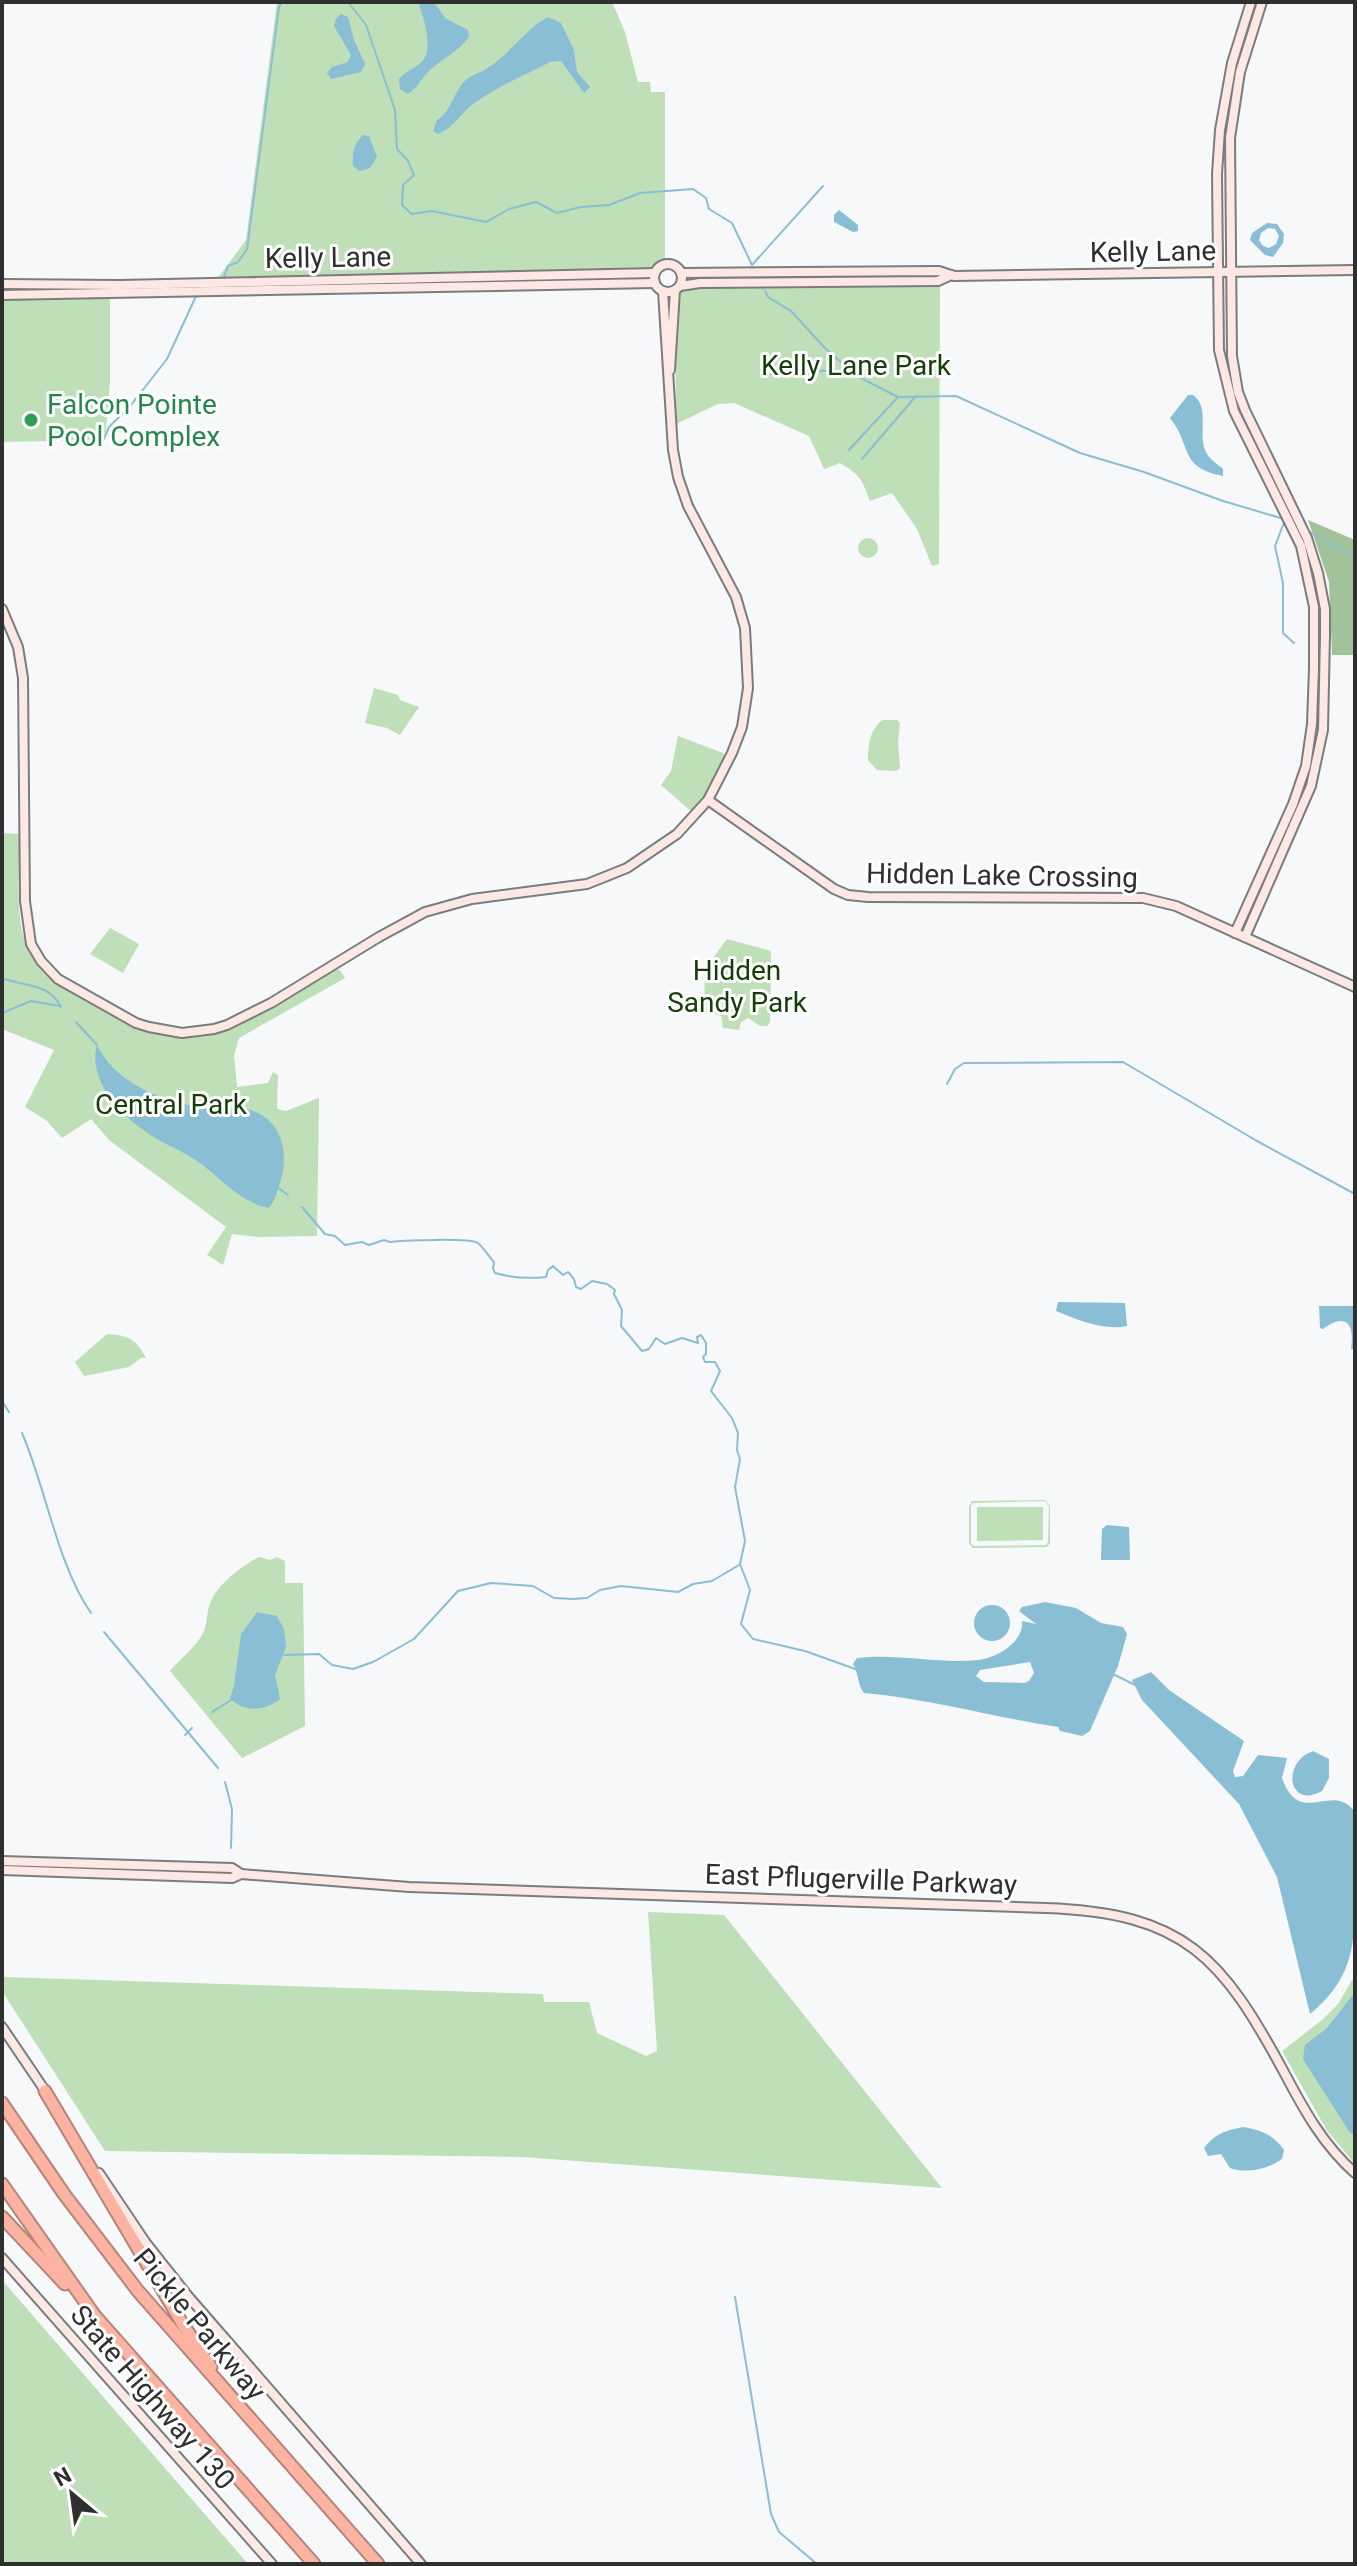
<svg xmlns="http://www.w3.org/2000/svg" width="1357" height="2566" viewBox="0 0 1357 2566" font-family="Roboto,sans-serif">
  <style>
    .green { fill: #bfdfb8; fill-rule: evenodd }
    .forest { fill: #a2c29b }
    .water { fill: #8abed5; fill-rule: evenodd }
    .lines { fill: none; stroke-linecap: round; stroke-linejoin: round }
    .stream { stroke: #8abed5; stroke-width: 2 }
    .secondary-casing { stroke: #7b7c7d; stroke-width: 12 }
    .highway-casing { stroke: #b48579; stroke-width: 15 }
    .secondary { stroke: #fee8e3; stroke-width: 8 }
    .highway { stroke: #fcb3a1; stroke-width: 11 }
    .leisure-dot { fill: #2e9e5b; stroke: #fff; stroke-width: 3 }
    .labels { text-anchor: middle; stroke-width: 6; stroke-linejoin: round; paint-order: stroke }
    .street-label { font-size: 28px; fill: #2f2f30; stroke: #fff }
    .park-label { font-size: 28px; fill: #143e08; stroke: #fff }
    .leisure-label { font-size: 28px; fill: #27864d; stroke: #fff; text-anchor: start }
  </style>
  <rect width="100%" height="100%" fill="#f6f8f9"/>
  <g class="green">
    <path d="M277 2H612L625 32 638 82H650L651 92H665V272L217 279 246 240Z"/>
    <path d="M940 279 939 564 932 566 917 529 892 493 870 501C862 479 860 475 840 463L824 469 809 436 734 403 718 404 676 424 675 287 679 282Z"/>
    <path d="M110 296V382L105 440 2 442V298Z"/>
    <circle cx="868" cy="548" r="10"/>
    <path d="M374 688 398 695 400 700 419 707 400 735 387 728 365 723Z"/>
    <path d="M883 720H897L900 723 898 742 900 768 896 771 877 770 868 760C868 746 870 728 883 720Z"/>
    <path d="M678 736 723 753 726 757 710 788 692 812 661 785 671 771Z"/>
    <path d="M2 833 19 834C20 867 15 906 24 938 33 969 61 988 87 1002 105 1012 123 1023 142 1029 215 1054 275 1005 334 970H340L345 978 239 1038 234 1056 237 1087 268 1083 273 1072 278 1075 277 1109 286 1111 319 1098 317 1236 258 1237 232 1234 223 1265 207 1255 226 1227 109 1140 91 1119 62 1138 47 1121 25 1107 54 1050 2 1029Z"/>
    <path d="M110 928 139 944 123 973 90 954Z"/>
    <path d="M727 939 771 951 770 1022 767 1026H760L748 1018 741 1022 739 1030 723 1028 721 1016 704 1011 705 969Z"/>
    <path d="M107 1334C128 1335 136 1339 146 1358H141L129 1367 84 1376 75 1362Z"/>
    <path d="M1045 1500 1050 1506V1543L1047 1547 973 1548 969 1544V1507L972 1501ZM1045 1501 1049 1506 1048 1542 1046 1545 974 1546 971 1544V1506L973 1503Z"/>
    <path d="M977 1507H1043V1540L977 1541Z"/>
    <path d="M259 1557 270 1560 277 1557 285 1561V1583H303L305 1726 242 1758 170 1671C180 1659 196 1647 203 1633 208 1623 206 1613 210 1604 216 1585 243 1565 259 1557Z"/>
    <path d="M648 1912 724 1915 942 2188 522 2157 105 2151 2 1991V1977L543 1994 544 2002H589L597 2033 646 2056 657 2051Z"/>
    <path d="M1355 1975V2164L1326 2129 1282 2051 1322 2020 1338 2004Z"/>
    <path d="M2 2280 248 2564H2Z"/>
  </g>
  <path class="forest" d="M1308 520 1355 540V655H1332L1329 582Z"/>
  <g class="water">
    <path d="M418 2H434L445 18 468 30 469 37C459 51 443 58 430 70 421 78 418 88 408 94L400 89 399 79C406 70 418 68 424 59 433 46 423 15 418 2Z"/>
    <path d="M341 14 348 17 354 40 365 64 361 72 331 79 327 73 332 67 348 62 351 55 334 26 336 19Z"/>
    <path d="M548 17 561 23 574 50 577 72 590 87 584 93 561 61 550 62C526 75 498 86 476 102 461 112 455 127 438 134L433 131 437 120C450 113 453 95 462 84 470 74 480 74 489 67 511 53 525 29 548 17Z"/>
    <path d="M363 135 369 136 377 157 370 168 360 171 353 166C352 153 353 145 363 135Z"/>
    <path d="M839 210 858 225V231L853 232 834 222V215Z"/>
    <path d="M1267 223 1277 224 1284 234 1283 243 1273 257 1265 255 1250 240 1252 233ZM1268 228 1275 229 1279 236 1276 244 1269 248 1263 246 1259 240 1261 233Z"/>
    <path d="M1188 395H1193C1210 407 1198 433 1205 450 1208 458 1217 464 1223 469V476C1178 467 1193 447 1170 418Z"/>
    <path d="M97 1045C119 1089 173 1105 219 1110 228 1110 240 1107 250 1110 284 1120 290 1157 279 1186 276 1194 275 1202 268 1208 238 1201 220 1177 196 1160 182 1151 166 1145 152 1136 123 1118 87 1082 97 1045Z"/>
    <path d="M1058 1302 1125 1303 1127 1326C1104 1331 1078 1320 1056 1311Z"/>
    <path d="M1319 1306H1355V1349H1351C1355 1324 1346 1312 1323 1329L1320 1328Z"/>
    <path d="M1107 1525 1129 1527 1130 1560H1101L1102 1529Z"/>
    <path d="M1045 1602 1076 1608 1101 1623 1123 1627 1127 1634 1118 1666 1090 1731 1082 1736 1060 1731 1058 1727C993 1717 930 1699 864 1693 857 1685 859 1673 853 1664L857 1658C897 1653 938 1664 978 1660 997 1658 1024 1642 1022 1621L1036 1624 1019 1611 1022 1607ZM1030 1662 1034 1673 1029 1681 1024 1683 984 1682 976 1676 980 1670Z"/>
    <circle cx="992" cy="1623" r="18"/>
    <path d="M257 1612 277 1616 284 1629 286 1647 275 1675 280 1699C265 1711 243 1713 230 1698L234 1686 241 1634Z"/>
    <path d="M1151 1672 1169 1690 1244 1741 1233 1771 1235 1777 1243 1776 1258 1755 1287 1758 1282 1778C1300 1829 1332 1780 1355 1812 1355 1836 1354 1861 1355 1886 1355 1940 1356 1976 1310 2014L1277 1877 1239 1804 1142 1700 1132 1680Z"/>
    <path d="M1313 1751 1329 1759V1778L1322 1791C1288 1810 1281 1762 1313 1751Z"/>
    <path d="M1355 1992V2134L1350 2133 1303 2059 1305 2045 1327 2028Z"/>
    <path d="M1243 2127C1262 2130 1273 2135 1284 2150L1282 2159C1268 2169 1247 2174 1230 2168L1221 2154 1208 2156 1204 2148C1216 2133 1225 2131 1243 2127Z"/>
  </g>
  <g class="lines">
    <g class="stream">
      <path d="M348 2 366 25 395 110 397 149 408 161 414 175 403 185 402 205 412 214 432 211 486 222 509 209 536 202 557 213 581 207 609 205 640 193 693 189 706 198 709 209 732 223 752 265 823 186"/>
      <path d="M223 279 228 266 238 262 247 249 279 7 282 2"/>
      <path d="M765 291 768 297 791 311 824 347 855 375 898 397 956 396 1080 453 1144 472 1223 501 1284 519"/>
      <path d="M785 372 848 370"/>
      <path d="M104 439 109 427 131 405 167 359 197 294"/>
      <path d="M849 450 897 398"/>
      <path d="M862 459 916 396"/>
      <path d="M1285 520 1275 546 1283 583V633L1294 643"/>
      <path d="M1308 531 1355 558"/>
      <path d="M2 978C22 986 50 983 61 1007"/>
      <path d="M2 1013 31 1001 60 1006"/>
      <path d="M76 1022 97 1045"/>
      <path d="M947 1084 955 1069 964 1063 1123 1062 1257 1141 1355 1194"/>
      <path d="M277 1187 288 1195"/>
      <path d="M302 1207 325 1234 335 1236 345 1245 362 1242 369 1245 384 1240 390 1242C401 1240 472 1238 478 1243 483 1247 489 1257 494 1262L493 1268 495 1273C513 1278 528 1279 546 1277L548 1270 553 1266 563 1275 568 1272 574 1279 576 1287 581 1289 592 1281 607 1284 615 1290 614 1294 622 1310 621 1326 642 1351 649 1349 656 1338 665 1344 682 1338 698 1343 697 1337 701 1335 706 1343V1354L703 1357 705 1362H715L720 1371 711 1391 732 1418 738 1433 737 1450 740 1459 735 1487 745 1541 740 1564 750 1590 741 1624 753 1639 805 1651 858 1670"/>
      <path d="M2 1401 9 1412"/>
      <path d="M22 1433C46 1488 57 1564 91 1613"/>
      <path d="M104 1632 218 1768"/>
      <path d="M284 1655 319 1654 332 1665 353 1669 373 1662 414 1639 458 1591 491 1583 533 1586 554 1598 573 1599 587 1598 600 1590 621 1586 678 1592 693 1584 712 1581 739 1565"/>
      <path d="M1115 1675 1135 1685"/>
      <path d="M212 1712 233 1699"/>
      <path d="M185 1735 192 1728"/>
      <path d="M225 1782 232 1809 231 1848"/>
      <path d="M735 2297 771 2514 779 2532 817 2564"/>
    </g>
    <g class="secondary-casing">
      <g id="secondary">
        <circle cx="668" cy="278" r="14"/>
        <path d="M681 273 939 271 954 276 1355 270"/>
        <path d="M2 284 120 285 655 273"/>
        <path d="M680 286 700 283 938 281 951 275"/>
        <path d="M2 295 655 283"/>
        <path d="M670 370 675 290"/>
        <path d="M2 609 18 647 23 678 25 901 31 944 41 961 58 979 136 1023 149 1027 182 1033 214 1029 227 1025 271 1003 379 937 425 912 472 899 587 884 627 868 677 834 708 800 732 753 742 727 748 688 745 628 736 597 688 506 678 477 673 450 663 291"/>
        <path d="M708 800 834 889 848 895 868 897 1143 898 1176 906 1355 987"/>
        <path d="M1235 933 1293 804 1306 766 1312 724 1314 668V607L1301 546 1234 411 1219 350 1217 174 1220 130 1232 63 1251 2"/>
        <path d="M1245 937 1311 786 1323 730 1325 635V609L1318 573 1307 538 1245 410 1238 392 1232 356 1230 138 1240 72 1262 2"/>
        <path d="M2 1861 232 1868 241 1874 232 1878 2 1870"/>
        <path d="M241 1874 409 1887 1046 1908C1185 1913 1222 1957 1285 2074 1304 2110 1324 2146 1355 2173"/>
        <path d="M2 2027 48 2095"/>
        <path d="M99 2173 146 2243 188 2296 421 2564"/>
        <path d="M2 2258 272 2564"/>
      </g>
    </g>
    <g class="highway-casing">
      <g id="highway">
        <path d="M45 2091 182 2323 211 2367"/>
        <path d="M2 2103 64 2194 138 2291 378 2564"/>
        <path d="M2 2184 95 2316 314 2564"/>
        <path d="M2 2217 65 2284"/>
      </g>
    </g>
    <use href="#secondary" class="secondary"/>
    <use href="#highway" class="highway"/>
  </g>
  <circle class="leisure-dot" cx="31" cy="420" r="8"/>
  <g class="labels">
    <g class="street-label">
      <text transform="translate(1153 251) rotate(-1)" y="10">Kelly Lane</text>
      <text transform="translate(328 257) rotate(-1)" y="10">Kelly Lane</text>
      <text transform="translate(1002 875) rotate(1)" y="10">Hidden Lake Crossing</text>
      <text transform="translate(861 1879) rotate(2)" y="10">East Pflugerville Parkway</text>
      <text transform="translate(200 2324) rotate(50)" y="10">Pickle Parkway</text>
      <text transform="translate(153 2397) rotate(49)" y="10">State Highway 130</text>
    </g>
    <g class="park-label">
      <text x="856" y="375">Kelly Lane Park</text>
      <text x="737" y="980">Hidden<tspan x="737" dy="32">Sandy Park</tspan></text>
      <text x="171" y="1114">Central Park</text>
    </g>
    <g class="leisure-label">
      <text x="47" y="414">Falcon Pointe<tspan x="47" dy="32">Pool Complex</tspan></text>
    </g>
  </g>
  <rect width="1357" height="2566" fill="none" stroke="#2f2f30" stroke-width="8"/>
  <g transform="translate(72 2494) rotate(331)" stroke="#ffffff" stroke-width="6" paint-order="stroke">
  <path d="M0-6L14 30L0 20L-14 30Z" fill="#2f2f30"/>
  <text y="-12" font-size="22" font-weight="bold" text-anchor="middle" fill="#2f2f30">N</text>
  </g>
</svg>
